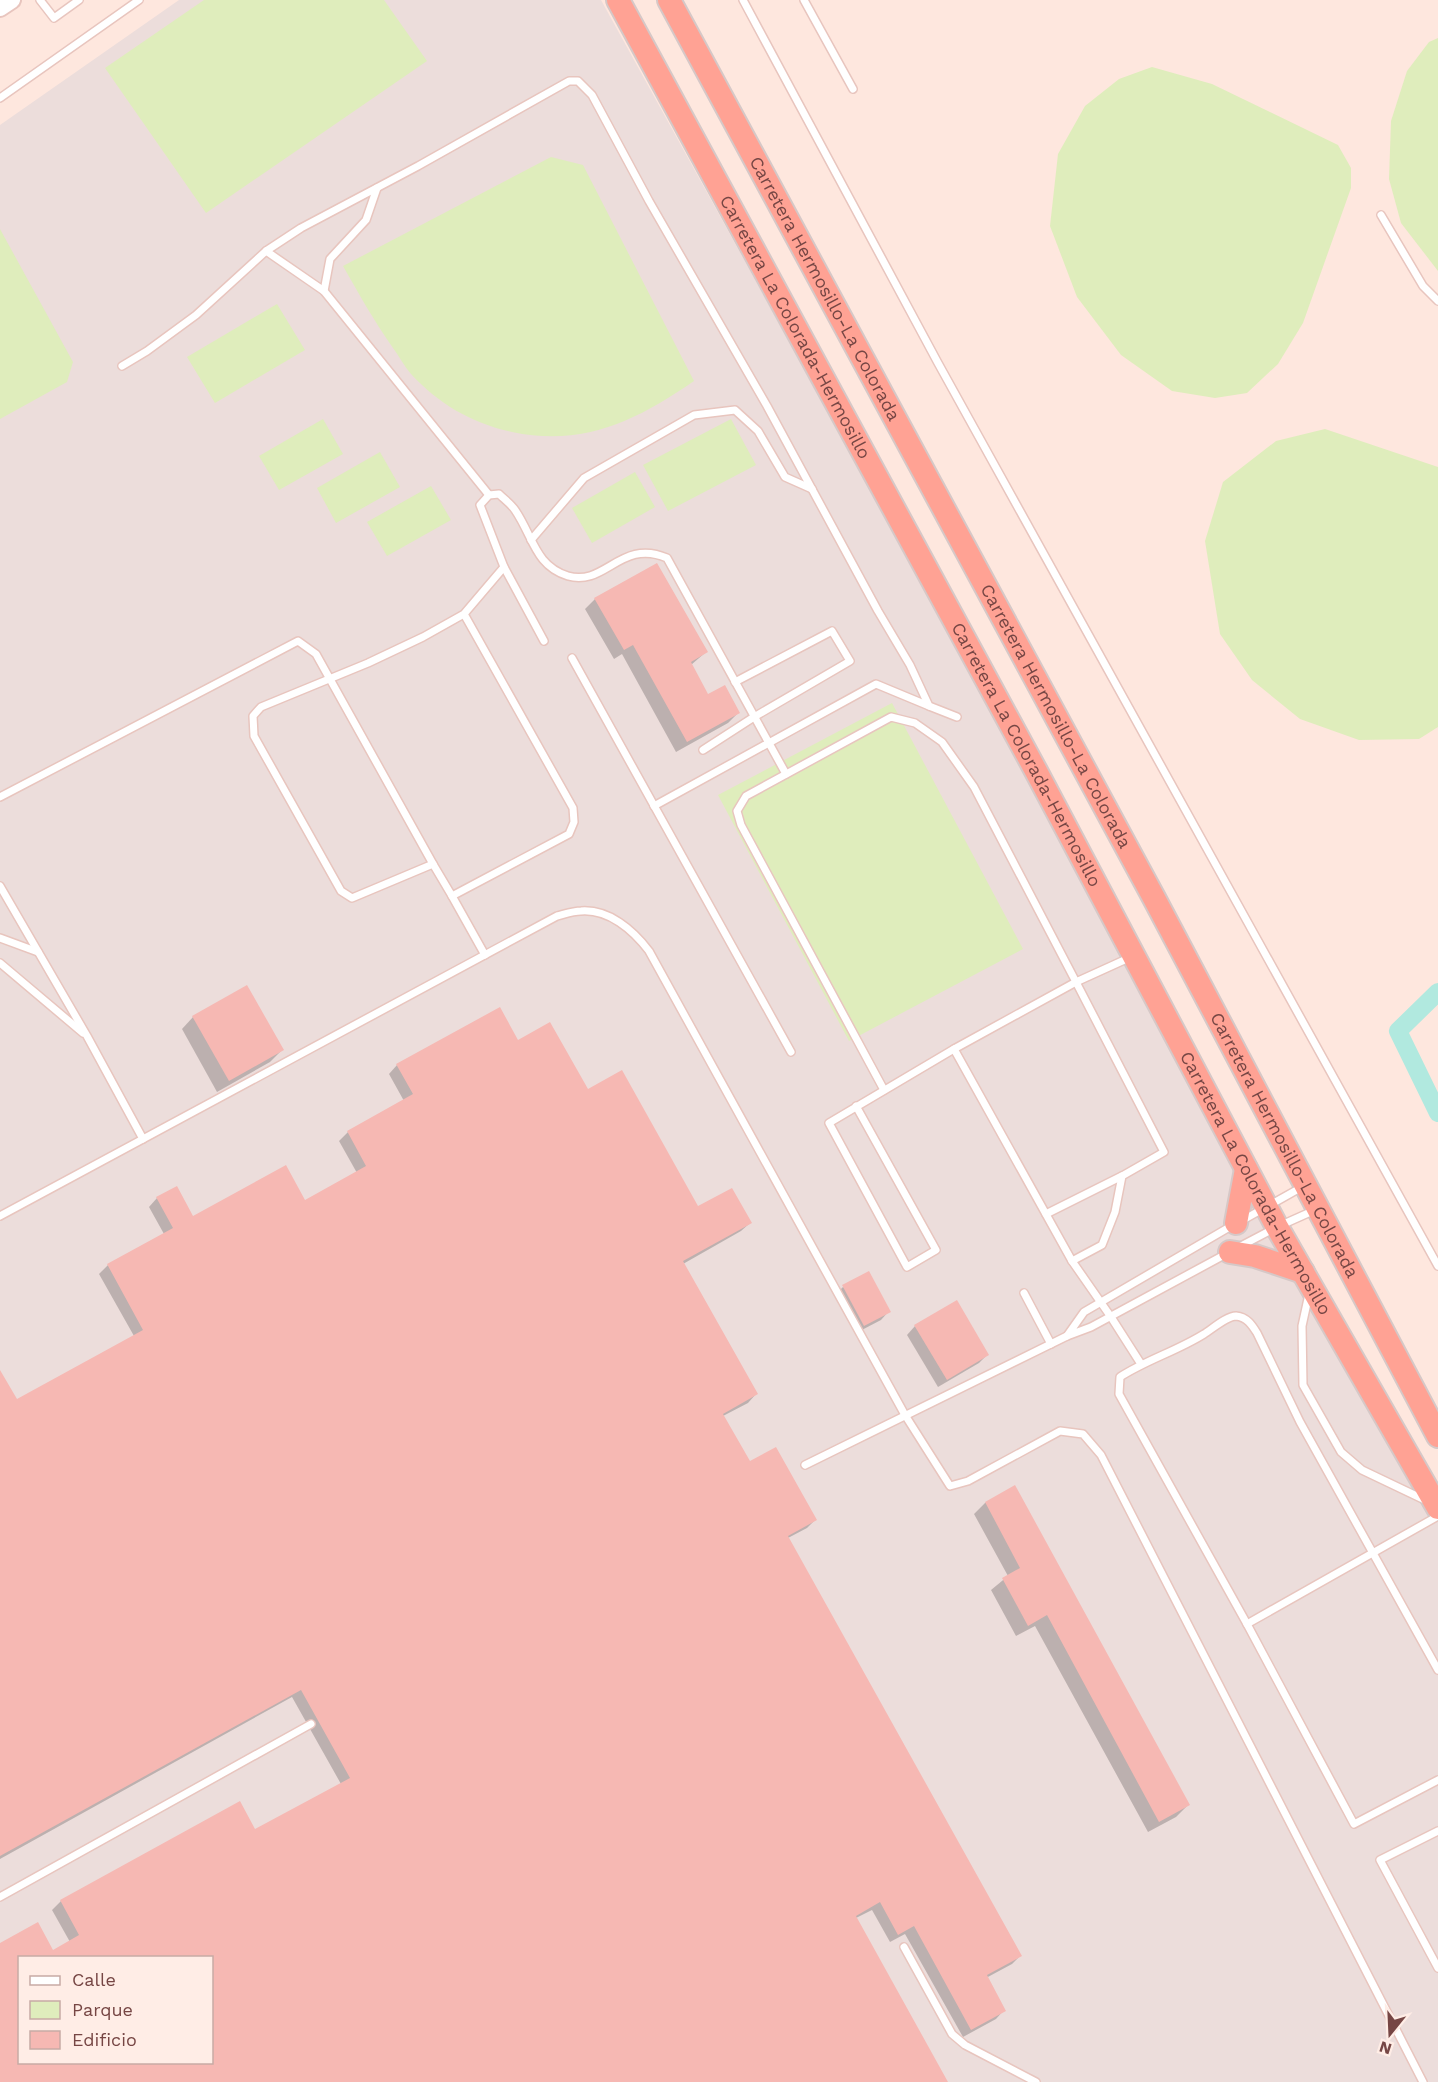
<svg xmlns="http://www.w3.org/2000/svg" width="1438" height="2082" viewBox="0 0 1438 2082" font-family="'Work Sans',sans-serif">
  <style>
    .industrial { fill: #ecdddb; fill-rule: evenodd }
    .green { fill: #dfedbc }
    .shadow { fill: #0003; fill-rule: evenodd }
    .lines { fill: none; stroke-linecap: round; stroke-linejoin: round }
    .canal { stroke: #b1e9df; stroke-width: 18 }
    .building { fill: #f6b8b3; fill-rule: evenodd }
    .service-casing { stroke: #e8c5be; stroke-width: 10 }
    .tertiary-casing { stroke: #e8c5be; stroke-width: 20 }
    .trunk-casing { stroke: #d6c8c7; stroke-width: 26 }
    .service { stroke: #fff; stroke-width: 7 }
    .tertiary { stroke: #fff; stroke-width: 16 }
    .trunk { stroke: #ffa294; stroke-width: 22 }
    .labels { text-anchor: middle; stroke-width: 5; stroke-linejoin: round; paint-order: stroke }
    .street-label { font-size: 18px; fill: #764644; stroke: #ffede6 }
  </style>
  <rect width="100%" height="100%" fill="#fee7de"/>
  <path class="industrial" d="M179 0H601L1438 1520V2082H0V125ZM20 1958H212V2062H20Z"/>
  <g class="green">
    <path d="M204 0H384L427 61 206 213 105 68Z"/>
    <path d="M1438 38V271L1401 223 1389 179 1391 121 1407 71 1429 42Z"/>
    <path d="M1152 67 1212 84 1338 145 1351 168V188L1303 323 1278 364 1247 393 1215 398 1172 391 1121 355 1077 297 1050 226 1058 154 1085 106 1119 79Z"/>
    <path d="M551 157 583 165 694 381C636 421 583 447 512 432 471 423 439 404 411 374 404 366 399 356 393 348 374 321 359 294 343 266Z"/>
    <path d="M0 229 73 362 67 382 0 419Z"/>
    <path d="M277 304 305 350 215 403 187 357Z"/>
    <path d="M323 419 343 454 279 490 259 456Z"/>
    <path d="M731 419 756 465 668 511 643 465Z"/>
    <path d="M1325 429 1438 467V727L1419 739 1359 740 1300 719 1252 680 1220 634 1205 541 1223 482 1276 441Z"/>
    <path d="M380 452 400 487 336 523 317 488Z"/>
    <path d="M635 472 655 507 592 543 572 508Z"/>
    <path d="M431 486 451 520 387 556 367 522Z"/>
    <path d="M892 703 1023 949 849 1041 718 795Z"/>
  </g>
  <g class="shadow">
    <path d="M595 599 706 652 691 665 708 696 738 713 728 723 676 752 622 654 614 659 585 609Z"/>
    <path d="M193 1017 282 1050 270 1062 217 1092 182 1029Z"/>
    <path d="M518 1042 587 1092 698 1208 750 1223 741 1231 683 1264 756 1394 748 1403 723 1416 749 1463 815 1520 807 1528 788 1538 1020 1956 1012 1964 986 1978 1004 2010 996 2019 963 2037 905 1934 890 1942 872 1910 856 1918 946 2082H0V1944L53 1952 70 1942 52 1910 61 1901 255 1831 341 1784 292 1697 0 1859V1377L16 1401 134 1336 99 1274 108 1265 164 1234 149 1207 157 1198 193 1218 304 1202 357 1173 339 1141 348 1132 404 1101 389 1074 397 1065ZM20 1958H212V2062H20Z"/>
    <path d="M843 1287 889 1311 881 1320 856 1333 835 1295Z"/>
    <path d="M915 1326 987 1355 979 1363 938 1387 907 1335Z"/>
    <path d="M1015 1487 1188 1805 1176 1817 1148 1832 1035 1626 1016 1636 991 1590 1008 1576 974 1514 985 1503Z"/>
  </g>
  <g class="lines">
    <path class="canal" d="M1438 992 1398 1031 1438 1113"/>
  </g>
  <g class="building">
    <path d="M657 563 708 652 691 662 708 694 725 685 740 713 687 742 633 645 624 650 594 598Z"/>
    <path d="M247 985 284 1050 229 1081 192 1016Z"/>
    <path d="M500 1007 518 1040 550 1022 588 1089 622 1070 698 1206 732 1188 752 1223 683 1261 758 1394 723 1414 750 1461 776 1447 817 1520 788 1536 1022 1956 987 1975 1006 2011 971 2030 914 1926 898 1935 880 1902 856 1916 948 2082H0V1943L38 1922 53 1950 79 1935 60 1900 240 1801 255 1829 350 1778 301 1690 0 1856V1370L17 1399 143 1330 107 1264 173 1228 156 1197 177 1186 193 1216 286 1165 305 1200 366 1166 347 1131 413 1094 396 1064ZM20 1958H212V2062H20Z"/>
    <path d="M869 1271 891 1312 864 1326 842 1285Z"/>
    <path d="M957 1300 989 1355 947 1380 914 1325Z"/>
    <path d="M1015 1485 1190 1805 1159 1822 1047 1615 1028 1626 1002 1578 1020 1568 985 1502Z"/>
  </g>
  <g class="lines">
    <g class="service-casing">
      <g id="service">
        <path d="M40 0 54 18 79 0"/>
        <path d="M743 0 938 363 1438 1266"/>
        <path d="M804 0 853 89"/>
        <path d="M0 98 139 0"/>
        <path d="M1381 215 1423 286 1438 301"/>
        <path d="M266 251 324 291 489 495"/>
        <path d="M324 291 330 259 366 220 377 188"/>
        <path d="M122 366 147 351 196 315 266 251 301 228 418 166 569 81H578L592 95 649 201 767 406 878 611 910 665 929 706 957 717"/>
        <path d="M531 540 584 478 694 415 735 410 758 431 785 477 812 489"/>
        <path d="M504 567 544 641"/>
        <path d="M464 614 573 808 574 822 569 834 452 896 433 864 352 898 341 891 254 736 253 716 261 707 368 663 423 637 464 614 504 567 480 505 489 495 499 494C504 499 511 504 515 510 533 536 535 566 568 576 605 587 621 538 667 558L786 774"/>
        <path d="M572 658 791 1052"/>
        <path d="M703 750 754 717 850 661 832 631 735 682"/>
        <path d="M0 797 298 641 316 654 433 864"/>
        <path d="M654 806 876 684 929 706"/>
        <path d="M0 886 87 1036 143 1139"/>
        <path d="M452 896 485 955"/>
        <path d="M0 938 38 952"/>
        <path d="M0 963 83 1033"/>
        <path d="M954 1049 1072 1261 1111 1317 1141 1364"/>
        <path d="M884 1090 741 825 737 811 746 796 891 717 915 723 942 742 974 787 1076 982 1131 957"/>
        <path d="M856 1106 936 1250 907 1267 829 1123 954 1049 1076 982 1164 1152 1122 1176 1115 1212 1102 1245 1072 1261"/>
        <path d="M1046 1214 1122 1176"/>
        <path d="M0 1216 557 916C565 914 573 911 581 911 609 909 633 930 649 951L905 1415 950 1486 968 1481 1060 1431 1083 1434 1101 1455 1423 2082"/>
        <path d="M1243 1220 1302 1187"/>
        <path d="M1239 1247 1277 1227 1315 1210"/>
        <path d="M1226 1254 1091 1327 1067 1336 1084 1312 1233 1225"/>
        <path d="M1024 1293 1051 1344"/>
        <path d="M1309 1294 1302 1326 1303 1385 1341 1452 1362 1470 1427 1501"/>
        <path d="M805 1465 1067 1336"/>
        <path d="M1247 1624 1438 1516"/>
        <path d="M1438 1670 1300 1422 1257 1333C1252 1325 1247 1317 1236 1316 1227 1316 1212 1329 1204 1334 1177 1351 1146 1360 1120 1377L1119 1394 1247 1624 1354 1824 1438 1780"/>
        <path d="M1438 1831 1380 1860 1438 1968"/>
        <path d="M0 1897 311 1724"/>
        <path d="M904 1947 952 2034 965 2045 1036 2082"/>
      </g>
    </g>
    <g class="tertiary-casing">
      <path id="tertiary" d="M0 8 12 0"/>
    </g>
    <g class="trunk-casing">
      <g id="trunk">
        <path id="s1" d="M618 0 1036 771 1277 1227 1438 1508"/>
        <path id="s2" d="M669 0 1154 898 1438 1436"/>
        <path d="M1236 1223 1246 1169"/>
        <path d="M1230 1252 1255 1256 1303 1272"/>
      </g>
    </g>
    <use href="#service" class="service"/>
    <use href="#tertiary" class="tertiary"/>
    <use href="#trunk" class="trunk"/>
  </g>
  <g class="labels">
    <g class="street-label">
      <text dy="6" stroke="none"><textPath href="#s2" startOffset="328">Carretera Hermosillo-La Colorada</textPath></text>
      <text dy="6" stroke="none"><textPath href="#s1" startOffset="372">Carretera La Colorada-Hermosillo</textPath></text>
      <text dy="6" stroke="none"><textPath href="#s2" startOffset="814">Carretera Hermosillo-La Colorada</textPath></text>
      <text dy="6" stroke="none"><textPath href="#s1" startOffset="858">Carretera La Colorada-Hermosillo</textPath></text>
      <text dy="6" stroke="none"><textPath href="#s2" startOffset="1300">Carretera Hermosillo-La Colorada</textPath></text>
      <text dy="6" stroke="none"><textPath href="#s1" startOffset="1344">Carretera La Colorada-Hermosillo</textPath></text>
    </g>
  </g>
  <rect x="18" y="1956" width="195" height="108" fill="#ffede6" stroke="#c8aaa5" stroke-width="1.5"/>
  <rect x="30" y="1976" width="30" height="9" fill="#ffffff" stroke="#c8aaa5" stroke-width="1.5"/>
  <text x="72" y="1986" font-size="18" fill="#764644">Calle</text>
  <rect x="30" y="2001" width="30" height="18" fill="#dfedbc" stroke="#c8aaa5" stroke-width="1.5"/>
  <text x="72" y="2016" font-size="18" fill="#764644">Parque</text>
  <rect x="30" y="2031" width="30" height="18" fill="#f6b8b3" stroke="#c8aaa5" stroke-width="1.5"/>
  <text x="72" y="2046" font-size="18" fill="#764644">Edificio</text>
  <g transform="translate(1390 2034) rotate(198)" stroke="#ffede6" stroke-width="4.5" paint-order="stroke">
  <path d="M0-4.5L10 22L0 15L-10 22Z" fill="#764644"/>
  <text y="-9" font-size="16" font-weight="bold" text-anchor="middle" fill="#764644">N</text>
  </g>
</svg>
